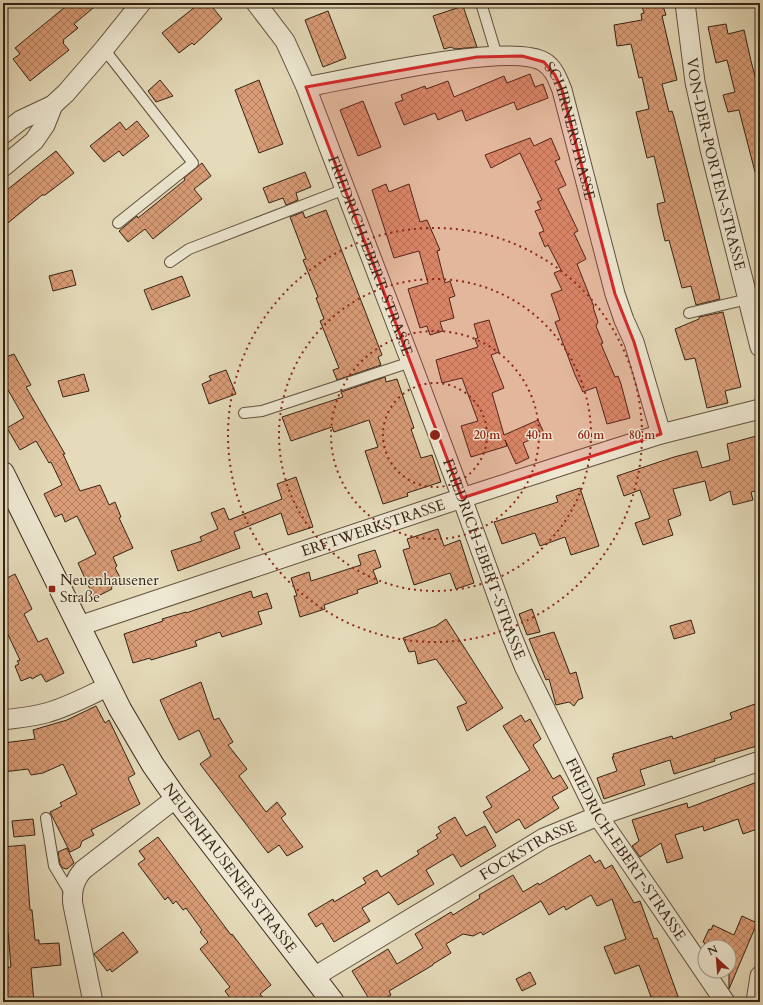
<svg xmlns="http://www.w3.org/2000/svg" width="763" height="1005" viewBox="0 0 763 1005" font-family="Cardo,serif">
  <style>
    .building { fill: url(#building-cross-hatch); stroke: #352214 }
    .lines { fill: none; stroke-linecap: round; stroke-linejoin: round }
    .lane-casing { stroke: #61503e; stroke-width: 12 }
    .street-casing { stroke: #61503e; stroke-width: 21 }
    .secondary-casing { stroke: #352214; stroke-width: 24 }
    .path { stroke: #352214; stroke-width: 2.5; stroke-dasharray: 1 2; stroke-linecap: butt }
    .lane { stroke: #eee8d2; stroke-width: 10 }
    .street { stroke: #eee8d2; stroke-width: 19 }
    .secondary { stroke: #eee8d2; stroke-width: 22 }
    .marked { fill: #d62828; fill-opacity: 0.2; stroke: #d62828; stroke-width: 3; stroke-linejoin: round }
    .ring { fill: none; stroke: #8f2418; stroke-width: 2; stroke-dasharray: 2 4 }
    .poi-dot { fill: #8f2418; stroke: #eee8d2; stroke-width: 1.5 }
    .labels { text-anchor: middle; stroke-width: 3; stroke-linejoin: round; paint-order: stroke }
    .street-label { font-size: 15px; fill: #352214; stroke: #eee8d2 }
    .poi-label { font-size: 15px; fill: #352214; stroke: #eee8d2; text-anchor: start }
    .centre { fill: #8f2418; stroke: #eee8d2; stroke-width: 2 }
    .ring-label { font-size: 12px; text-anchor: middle; font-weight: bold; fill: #8f2418; stroke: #eee8d2; stroke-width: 3; stroke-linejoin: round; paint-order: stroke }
  </style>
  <defs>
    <pattern id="building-cross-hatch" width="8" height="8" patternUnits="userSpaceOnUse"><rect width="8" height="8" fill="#da9d77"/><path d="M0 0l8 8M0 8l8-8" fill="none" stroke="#b28060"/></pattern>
  </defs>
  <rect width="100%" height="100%" fill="#e5dbba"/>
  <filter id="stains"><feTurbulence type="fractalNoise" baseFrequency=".005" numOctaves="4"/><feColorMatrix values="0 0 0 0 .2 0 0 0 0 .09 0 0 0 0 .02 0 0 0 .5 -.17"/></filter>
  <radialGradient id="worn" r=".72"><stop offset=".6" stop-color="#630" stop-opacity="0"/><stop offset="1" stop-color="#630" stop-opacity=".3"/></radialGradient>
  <g class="building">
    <path d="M70 3H99L74 24 78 28 63 40 64 42 63 43 69 50 30 81 13 59 20 54 15 48Z"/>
    <path d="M200 3H209L222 19 194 45 192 43 179 53 162 33Z"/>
    <path d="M641 3H662L666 15 662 16 677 80 662 84 669 112 672 111 674 117 720 299 696 305 691 286 682 288 669 240 665 241 658 211 657 204 665 202 654 156 647 158 636 112 649 109 642 77 639 78 631 44 617 46 614 25 642 20 641 14 644 13Z"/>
    <path d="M463 6 477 47 455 49 451 47 444 49 433 16Z"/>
    <path d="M328 11 346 58 323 67 305 20Z"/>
    <path d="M726 24 728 34 744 30 751 61 760 95V172H755L739 110 728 112 723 95 735 92 727 60 716 63 708 27Z"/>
    <path d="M530 74 535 87 543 84 548 98 517 110 514 102 466 121 462 110 438 120 435 113 404 125 395 103 403 100 401 95 425 86 426 89 448 81 454 97 504 76 507 83Z"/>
    <path d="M160 80 173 96 156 102 148 91Z"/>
    <path d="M259 80 283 144 259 153 235 90Z"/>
    <path d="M363 101 381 147 358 156 340 110Z"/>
    <path d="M137 121 149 136 123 156 119 151 104 162 90 146 120 122 126 130Z"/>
    <path d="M530 138 534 146 551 138 560 159 555 161 566 185 558 189 578 231 574 233 586 259 577 264 594 307H593L598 322 596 326 603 343 601 344 615 377 618 376 621 384 630 418 607 424 596 387 583 392 575 375 555 322 560 320 551 294 562 290 554 273 561 270 548 245 545 247 539 233 544 231 535 211 541 209 537 202 542 200 520 153 491 168 485 155Z"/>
    <path d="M56 151 74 173 45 195H42L3 227V193Z"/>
    <path d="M202 163 211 176 194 189 202 199 153 239 145 229 128 242 119 231 137 216 138 218 185 180 184 178Z"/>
    <path d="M305 172 311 187 296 193 298 200 286 205 283 198 269 203 263 188Z"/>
    <path d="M386 184 389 192 409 184 420 222 427 220 440 250 437 251 445 283 450 281 455 296 449 298 454 318 440 322 443 331 430 335 427 326 420 328 408 289 428 283 419 251 394 258 372 190Z"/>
    <path d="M326 210 382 355 378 357 381 365 337 380 333 370 339 368 320 321 324 319 316 298 318 297 303 260 306 259 290 217 303 212 305 218Z"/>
    <path d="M72 270 76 285 53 291 49 276Z"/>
    <path d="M182 276 190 296 152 310 144 290Z"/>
    <path d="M723 312 741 387 725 391 728 403 707 408 695 358 685 360 675 329 699 319V317Z"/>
    <path d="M489 320 499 352 491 355 504 388 492 393 504 435 538 420 544 433 523 443 529 458 516 464 505 440 507 446 471 457 461 426 478 421 462 378 442 383 436 360 478 347 475 339 478 338 474 324Z"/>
    <path d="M14 354 31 385 26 387 65 454H63L80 491 100 485 109 505 115 502 121 517 119 518 133 548 113 557 117 566 115 568 122 581 111 587 112 589 94 598 78 563 96 554 77 516 65 522 62 514 55 517 44 494 62 485 51 462 49 463 36 441 20 450 7 428 24 418 3 381V358Z"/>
    <path d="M226 370 236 394 209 404 202 384 211 380 209 376Z"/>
    <path d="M84 374 89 391 63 397 58 381Z"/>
    <path d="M385 377 386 382 397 379 414 428 411 429 421 458 432 455 441 482 407 493 408 496 383 504 365 451 378 447 369 420 334 432 332 427 291 441 282 417 343 397 341 392Z"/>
    <path d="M760 435V490L751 492 753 500 733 505 730 491 710 501 705 481 673 489 681 515 668 520 673 535 643 545 635 523 650 518 640 490 624 496 617 476 674 457 697 451 702 468 730 460 727 444Z"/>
    <path d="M296 477 313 527 288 535 281 513 234 532 240 548 178 571 171 551 202 541 200 537 218 529 211 513 224 508 229 520 282 499 277 484Z"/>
    <path d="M580 488 599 546 571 555 565 537 540 546 535 533 502 544 494 522 558 502 556 496Z"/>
    <path d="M438 529 444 546 460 540 474 583 456 589 450 573 414 585 403 550 410 548 407 539Z"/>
    <path d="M375 550 381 567 373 570 378 583 357 590 358 593 324 605 325 609 300 617 294 596H297L291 578 309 572 311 581 361 565 358 555Z"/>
    <path d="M15 574 32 609 24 614 38 642 47 638 64 673 46 682 41 674 32 679 31 677 21 681 15 666 19 664 17 661 20 660 3 624V580Z"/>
    <path d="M251 591 253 598 267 593 272 608 258 612 262 624 222 637 220 632 195 641 197 646 151 660 150 658 133 663 124 634 163 621 162 619 186 612V613Z"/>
    <path d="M532 609 540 632 527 635 519 614Z"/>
    <path d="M446 619 503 708 467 731 457 707 467 703 436 659 418 664 415 651 409 652 403 638 436 626Z"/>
    <path d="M691 620 695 633 674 639 670 626Z"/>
    <path d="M554 632 570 674 576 672 583 698 578 700 574 706 569 702 556 705 549 679 546 680 529 639Z"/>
    <path d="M201 682 214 720 219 718 233 742 228 745 247 769 239 776 266 812 277 802 286 814 281 818 303 847 287 856 279 845 268 853 200 764 211 756 199 730 179 740 169 720 160 700Z"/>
    <path d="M755 704 760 719V745L714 759 715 761 674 774 670 760 640 770 645 785 604 799 597 778 617 771 612 757H614L613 754 672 736 673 739 732 719 730 713Z"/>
    <path d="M96 706 105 723 109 720 135 774 128 778 140 804 91 830 94 835 82 841 80 847 70 852 50 812 62 806 60 803 77 794 63 764 43 773 31 775 28 769 3 772V743L35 739 33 730 67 720Z"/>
    <path d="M521 715 525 722 530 719 541 739 533 745 553 779 560 775 568 788 552 797 559 808 525 829 519 819 496 833 483 812 492 807 486 797 530 770 503 726Z"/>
    <path d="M757 782 760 790V828L743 834 738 819 704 831 703 826 675 835 683 858 667 863 661 843 640 857 632 846 639 841 632 820 687 803 688 808Z"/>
    <path d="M455 817 466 836 485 826 496 846 461 867 453 854 441 861 426 870 434 884 398 905 389 892 362 908 370 921 334 942 322 923 316 927 308 914 333 899 334 902 366 883 363 878 377 870 381 877 419 854 417 851 438 838 436 835 441 832 438 827Z"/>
    <path d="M33 819 35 835 14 837 12 821Z"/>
    <path d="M158 837 231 935 232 934 271 985 260 994 267 1002H233L225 991 230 987 200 949 208 942 200 932 202 930 186 908 183 910 176 901 173 904 168 897 165 900 138 864 145 859 139 851Z"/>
    <path d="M25 845 30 910H32L35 940H39V944L59 943 61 965 31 968 34 1002H3V968L11 967 8 932H3V847Z"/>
    <path d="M67 848 74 863 67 869 63 868 60 864 58 852Z"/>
    <path d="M590 855 595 863 600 860 605 869 612 865 634 903 640 901 654 939 657 938 680 1002H653L639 965 615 974 604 947 626 939 612 899 600 905 597 906 591 895 566 910 564 906 549 915 541 901 483 935 481 932 473 936 463 934 446 944 451 953 433 964V965L389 991 391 995 379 1002H371L352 971 388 949 397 964 423 948 415 934 451 912 453 915 480 898 479 895 513 875 523 892 538 883 539 885Z"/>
    <path d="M742 916 757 923 729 989V947H705V948H703L705 943 703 942 709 929 711 930 713 925 734 935Z"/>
    <path d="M123 932 138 952 112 972 110 969 107 971 94 954Z"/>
    <path d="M530 972 536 984 522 991 516 979Z"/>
  </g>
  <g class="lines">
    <g class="lane-casing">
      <g id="lane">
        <path d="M481 3 497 56"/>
        <path d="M104 49 193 163 118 223"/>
        <path d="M170 262 189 249 345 189"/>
        <path d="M689 313 748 299"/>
        <path d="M244 413 262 411 411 362"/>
        <path d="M46 818 54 866 72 896"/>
      </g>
    </g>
    <g class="street-casing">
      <g id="street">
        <path id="s1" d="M256 3 285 41 306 87 411 362 462 498 511 634 524 666 598 816 658 903 725 1002"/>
        <path id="s2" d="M685 3 695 82 710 149 760 347"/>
        <path id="s3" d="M306 87C350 79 511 41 544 62 554 68 558 80 562 90L615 294 624 320 634 342 661 434"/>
        <path d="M3 134 21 120 53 105 66 93 104 49 141 3"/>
        <path d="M3 167 34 141 45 125 53 105"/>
        <path id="s4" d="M79 626 462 498 576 461 661 434 760 409"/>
        <path d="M3 720C17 718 32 717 46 713 68 707 88 696 109 686"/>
        <path id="s5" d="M314 977 544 838 598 816 760 761"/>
        <path d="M93 1002 73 905C71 891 74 880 83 870L176 798"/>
        <path d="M756 1002 760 976"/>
      </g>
    </g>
    <g class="secondary-casing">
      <g id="secondary">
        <path id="s6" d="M3 473 120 709 153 765 176 798 333 1002"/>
      </g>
    </g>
    <path class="path" d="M3 447 7 454"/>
    <use href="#lane" class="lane"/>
    <use href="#street" class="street"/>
    <use href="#secondary" class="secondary"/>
  </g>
  <path class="marked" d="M522 56 544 62 555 75 562 90 615 294 634 342 661 434 462 498 306 87 477 57Z"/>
  <g class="ring">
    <circle cx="435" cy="435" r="52"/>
    <circle cx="435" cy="435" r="104"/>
    <circle cx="435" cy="435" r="156"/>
    <circle cx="435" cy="435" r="207"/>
  </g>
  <rect class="poi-dot" x="48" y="585" width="8" height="8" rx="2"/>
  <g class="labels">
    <g class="street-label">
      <text dy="5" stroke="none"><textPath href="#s3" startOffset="317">SCHIRNERSTRASSE</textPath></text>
      <text dy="5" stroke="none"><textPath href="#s2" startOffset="164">VON-DER-PORTEN-STRASSE</textPath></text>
      <text dy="5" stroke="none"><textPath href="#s1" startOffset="279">FRIEDRICH-EBERT-STRASSE</textPath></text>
      <text dy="5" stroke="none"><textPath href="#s4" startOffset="310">ERFTWERKSTRASSE</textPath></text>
      <text dy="5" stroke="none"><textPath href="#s1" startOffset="603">FRIEDRICH-EBERT-STRASSE</textPath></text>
      <text dy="5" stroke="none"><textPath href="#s1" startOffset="927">FRIEDRICH-EBERT-STRASSE</textPath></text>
      <text dy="5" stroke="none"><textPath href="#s5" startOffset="249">FOCKSTRASSE</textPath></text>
      <text dy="5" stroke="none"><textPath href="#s6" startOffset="457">NEUENHAUSENER STRASSE</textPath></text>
    </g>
    <g class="poi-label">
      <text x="60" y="585">Neuenhausener<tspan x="60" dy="17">Straße</tspan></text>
    </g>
  </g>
  <circle cx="435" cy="435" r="6" class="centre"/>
  <g class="ring-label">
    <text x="487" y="439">20 m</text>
    <text x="539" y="439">40 m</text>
    <text x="591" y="439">60 m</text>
    <text x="642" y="439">80 m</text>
  </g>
  <rect width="763" height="1005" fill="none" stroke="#e5dbba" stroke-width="16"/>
  <rect x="4" y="4" width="755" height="997" fill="none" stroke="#352214" stroke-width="2"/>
  <rect x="8" y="8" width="747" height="989" fill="none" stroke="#352214"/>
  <g transform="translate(717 959) rotate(334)"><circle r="19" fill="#eee8d2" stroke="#a49986"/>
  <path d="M0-3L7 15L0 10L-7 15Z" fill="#8f2418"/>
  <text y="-6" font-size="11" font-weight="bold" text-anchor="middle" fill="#352214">N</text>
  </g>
  <rect width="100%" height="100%" filter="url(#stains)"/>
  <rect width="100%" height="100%" fill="url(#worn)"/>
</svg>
